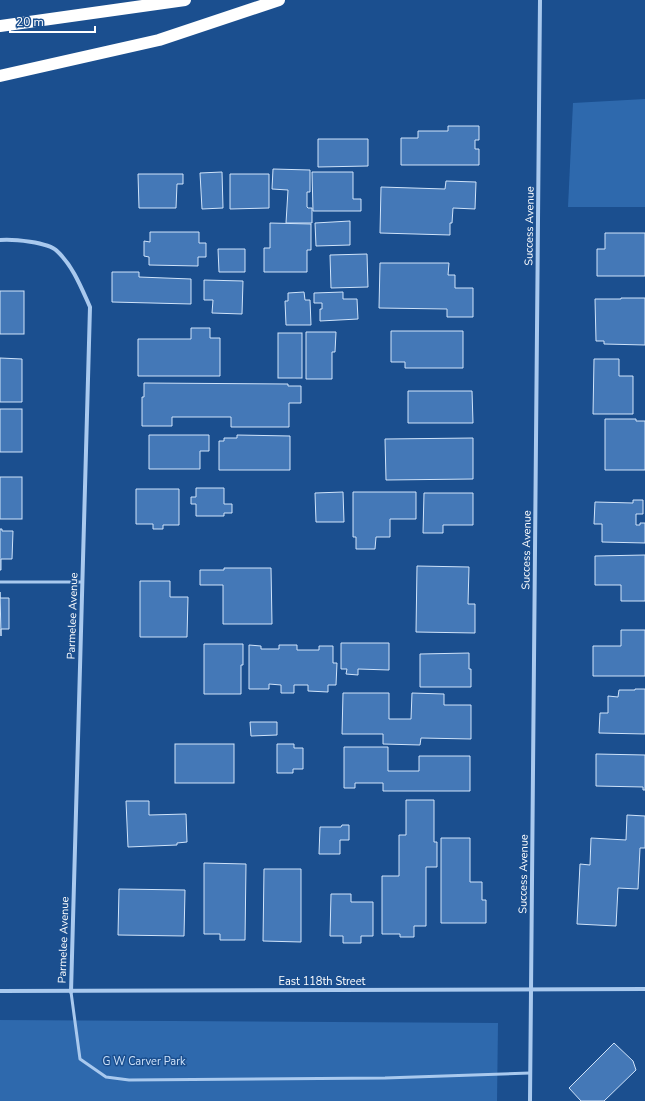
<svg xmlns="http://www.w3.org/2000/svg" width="645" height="1101" viewBox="0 0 645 1101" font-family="'Nunito Sans',sans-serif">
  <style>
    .green { fill: #2e69ad }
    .building { fill: #4478b7; stroke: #cfe3fa }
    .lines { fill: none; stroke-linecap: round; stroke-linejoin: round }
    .lane { stroke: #a9c9ee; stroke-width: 3 }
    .street { stroke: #a9c9ee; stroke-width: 4 }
    .highway { stroke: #fff; stroke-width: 12 }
    .labels { text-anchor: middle; stroke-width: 3; stroke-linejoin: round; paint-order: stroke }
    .street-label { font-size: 11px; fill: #fff; stroke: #1b4f8f }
    .park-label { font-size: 11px; fill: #cfe3fa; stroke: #1b4f8f }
  </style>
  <rect width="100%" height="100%" fill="#1b4f8f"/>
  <g class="green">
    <path d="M645 99V207H568L573 103Z"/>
    <path d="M0 1020 498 1023 497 1101H0Z"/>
  </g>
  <g class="building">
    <path d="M448 126H479V140H475V149H479V165H401V138H418V131H448Z"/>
    <path d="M318 139H368V166L318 167Z"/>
    <path d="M273 169 310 170V192H307V207L308 208H312V223H286L288 190 272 189Z"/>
    <path d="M222 172 223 208 202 209 200 173Z"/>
    <path d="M312 172H353V199H361V211H313Z"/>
    <path d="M138 174H183V184H177L176 208H139Z"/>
    <path d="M230 174H269V208L230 209Z"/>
    <path d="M446 181 476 182 475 209 453 208 452 223H450V235L380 233 381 187 445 189Z"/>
    <path d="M350 221V245L316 246 315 223Z"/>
    <path d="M270 223 311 224V250H307V272H264V248H270Z"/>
    <path d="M150 232H199V243H206V257H198V266L149 265V257L144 256V241L150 242Z"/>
    <path d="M605 233H645V276H597V249H605Z"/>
    <path d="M218 249H245V272H219Z"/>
    <path d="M367 254 368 287 331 288 330 255Z"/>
    <path d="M380 263H449L448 275H455V288H473V317H447V309L379 308Z"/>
    <path d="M112 272H139V277L191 279V304L112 302Z"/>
    <path d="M204 280 243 281 242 314 212 313 213 300H204Z"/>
    <rect x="0" y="291" width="24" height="43"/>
    <path d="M304 292 305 300H310L311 325H286L285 301H288V293Z"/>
    <path d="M343 292V299H357L358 319 320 321V309H322V303H314V293Z"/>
    <path d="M621 298H645V345L604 344V341H596L595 299H621Z"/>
    <path d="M191 328H210V338H220V376H138V339H191Z"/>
    <path d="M391 331H463V368H405V362H391Z"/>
    <path d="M306 332H336L335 352H332V379H306Z"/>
    <rect x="278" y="333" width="24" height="45"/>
    <path d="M0 358 22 359V402H0Z"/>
    <path d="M594 359H619V376H633V414H593Z"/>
    <path d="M144 383 288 384V386H301V403H289V427H231V417H172V426H142V397H144Z"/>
    <path d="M408 391H472L473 423H408Z"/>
    <rect x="0" y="409" width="22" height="43"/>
    <path d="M605 419H636V421H645V470H605Z"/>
    <path d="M149 435H209V451H200V469H149Z"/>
    <path d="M237 435 290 436V470H219V441H224V438H237Z"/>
    <path d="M473 438V479L386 480 385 439Z"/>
    <rect x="0" y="477" width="22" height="42"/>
    <path d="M196 488H224V504H232V513H224V516H196V504H191V497H196Z"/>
    <path d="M136 489H179V525H163V529H153V524H136Z"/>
    <path d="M343 492 344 522H316L315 493Z"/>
    <path d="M353 492H416V519H390V537H376L375 549H356V537H353Z"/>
    <path d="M424 493H473V525H443V533H423Z"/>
    <path d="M633 500H643V514H636V525H640V523H645V543L602 542V524H594L595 502 633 503Z"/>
    <path d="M0 529H2V531H13L12 559H1V570H0Z"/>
    <path d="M645 555V601H621V585H595V556Z"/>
    <path d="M417 566 469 567 468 604H475V633L416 632Z"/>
    <path d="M224 568H271L272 624H223V585H200V570H224Z"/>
    <path d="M140 581H170V597H188L187 637H140Z"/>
    <path d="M0 592V598H9V629H1V636Z"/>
    <path d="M621 630H645V676H593V646H621Z"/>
    <path d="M341 643H389V670L358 669V675L346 674 347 669H341Z"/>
    <path d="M204 644H243V665H241V694H204Z"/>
    <path d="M249 645 261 646V649H279V645H297V650H319V646H333V663H337L336 685H328V692L308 691V685H294V693H281V685L269 684V689H249Z"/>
    <path d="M469 653V669H471V687H420V654Z"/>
    <path d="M635 689H645V734L599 733 600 713H608V696L618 697 619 690H635Z"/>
    <path d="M343 693H389V719H411L412 693 444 694V705H471V739L421 738 420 745 383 744V734H342Z"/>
    <path d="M250 722H277V735L251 736Z"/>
    <rect x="175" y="744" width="59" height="39"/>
    <path d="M277 744H294V748H303V769H293V773H277Z"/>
    <path d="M344 747H388V771H419V756H470V791H383V783H355V788H344Z"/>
    <path d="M596 754 645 755V790H643V787L596 786Z"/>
    <path d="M406 800H434V842H437V867H426V926H414V937H400V934H382V876H399V835H406Z"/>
    <path d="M126 801H149V815L186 814 187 842 177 843V845L128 847Z"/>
    <path d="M627 815 645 816V848H640L638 889 618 888 616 926 577 924 580 864 590 865 591 838 626 840Z"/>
    <path d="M342 825H349V840H340V854H319L320 827H341Z"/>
    <path d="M441 838H470V882H482V900H486V923H441Z"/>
    <path d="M204 863 246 864 245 940H220V934H204Z"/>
    <path d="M264 869H301V942L263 941Z"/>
    <path d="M119 889 185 890 184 936 118 935Z"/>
    <path d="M331 894H351V902H373V936H361V943H343V936H330Z"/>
    <path d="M614 1043 633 1061 636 1070 604 1101H581L569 1088Z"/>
  </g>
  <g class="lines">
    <g class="lane">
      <path d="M0 582H82"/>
      <path d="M71 992 80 1059 106 1077 129 1080 385 1078 530 1073"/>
    </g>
    <g class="street">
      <path d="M0 240C13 239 48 242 57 251 73 266 81 287 90 307L71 992"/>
      <path d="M0 991 645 989"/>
      <path d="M530 1101 540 0"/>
    </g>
    <g class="highway">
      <path d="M0 26 185 0"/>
      <path d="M0 76 159 40 279 0"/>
    </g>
  </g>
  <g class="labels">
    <g class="street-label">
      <text transform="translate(529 226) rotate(-89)" y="4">Success Avenue</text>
      <text transform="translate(526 550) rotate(-89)" y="4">Success Avenue</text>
      <text transform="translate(72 616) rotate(-88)" y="4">Parmelee Avenue</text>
      <text transform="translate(523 874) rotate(-89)" y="4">Success Avenue</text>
      <text transform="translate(63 940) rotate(-88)" y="4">Parmelee Avenue</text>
      <text x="322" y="985">East 118th Street</text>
    </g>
    <g class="park-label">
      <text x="144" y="1065">G W Carver Park</text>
    </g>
  </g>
  <path d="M10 26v6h85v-6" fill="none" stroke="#ffffff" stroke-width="2"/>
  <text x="16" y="26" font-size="12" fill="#ffffff" stroke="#1b4f8f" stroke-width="3" paint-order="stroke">20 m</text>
</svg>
